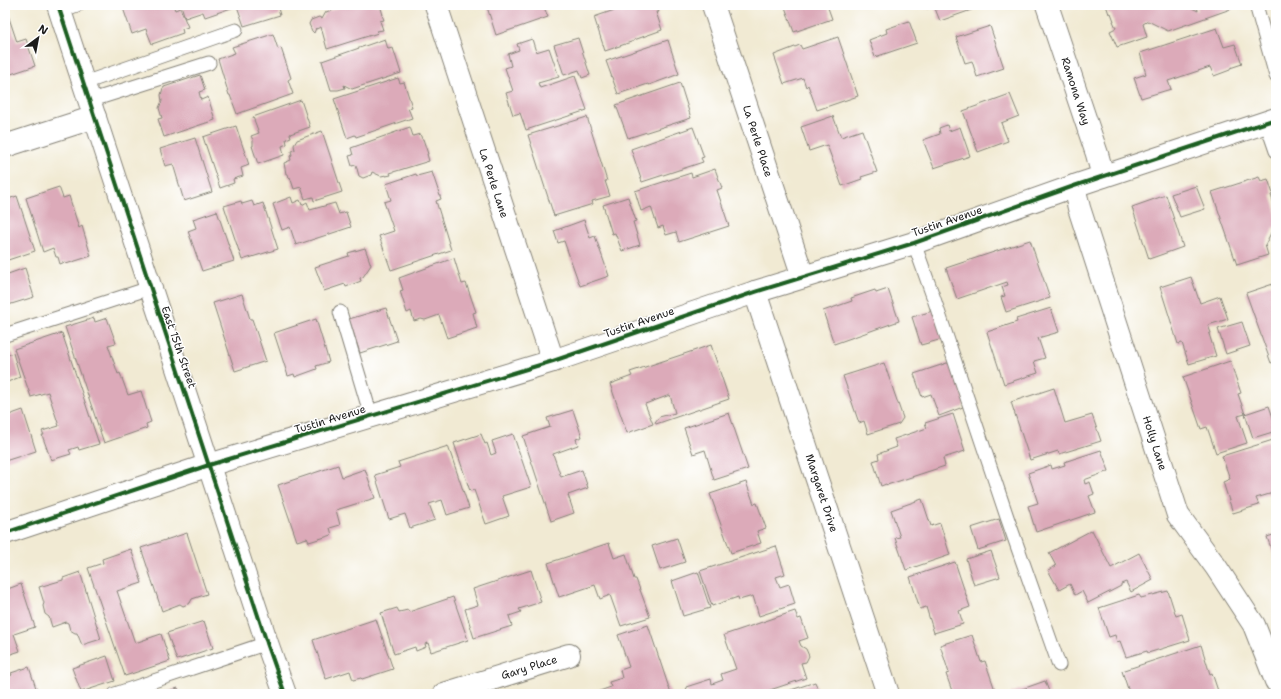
<svg xmlns="http://www.w3.org/2000/svg" width="1281" height="699" viewBox="0 0 1281 699" font-family="'Shantell Sans',sans-serif">
  <style>
    .building { fill: #dcaab9 }
    .lines { fill: none; stroke-linecap: round; stroke-linejoin: round }
    .service-casing { stroke: #868378; stroke-width: 15 }
    .minor-casing { stroke: #868378; stroke-width: 24 }
    .tertiary-casing { stroke: #868378; stroke-width: 24 }
    .service { stroke: #fff; stroke-width: 13 }
    .minor { stroke: #fff; stroke-width: 22 }
    .tertiary { stroke: #fff; stroke-width: 22 }
    .cycleway-casing { stroke: #fff; stroke-width: 6 }
    .cycleway { stroke: #1b5e20; stroke-width: 4 }
    .labels { text-anchor: middle; stroke-width: 3; stroke-linejoin: round; paint-order: stroke }
    .street-label { font-size: 11px; fill: #1c1c1c; stroke: #fff }
  </style>
  <rect width="100%" height="100%" fill="#fff"/>
  <filter id="ink" filterUnits="userSpaceOnUse"><feTurbulence type="fractalNoise" baseFrequency=".025" numOctaves="2"/><feDisplacementMap in="SourceGraphic" scale="8" xChannelSelector="R" yChannelSelector="G"/><feConvolveMatrix kernelMatrix="1 2 1 2 8 2 1 2 1" color-interpolation-filters="sRGB"/></filter>
  <filter id="wash" filterUnits="userSpaceOnUse"><feTurbulence type="fractalNoise" baseFrequency=".012" numOctaves="4" result="noise"/><feDisplacementMap in="SourceGraphic" scale="16" xChannelSelector="R" yChannelSelector="G"/><feGaussianBlur stdDeviation="0.9" result="paint"/><feColorMatrix in="noise" values="0 0 0 0 0 0 0 0 0 0 0 0 0 0 0 0 0 1.4 0 .05"/><feComposite in="paint" operator="in"/></filter>
  <g filter="url(#wash)">
    <rect width="100%" height="100%" fill="#f1ead3"/>
    <g id="blocks">
      <g class="building">
        <path d="M133 5H173L175 10 180 8 188 27 182 29 183 33 152 44 146 29 132 34 123 8Z"/>
        <path d="M181 5H277L280 15 244 26 237 6 205 17 203 12 185 18Z"/>
        <path d="M346 5H380L383 15H382L384 20 380 21 383 30 377 31 378 33 327 49 321 27 316 29V28L314 33 312 31 309 24 311 20 319 17 322 19 326 12Z"/>
        <path d="M493 5H543L548 17 496 35 487 7Z"/>
        <path d="M590 5H601L592 9Z"/>
        <path d="M629 5H656L659 12H656L662 30 634 40V41L605 51 594 17Z"/>
        <path d="M783 5H827L832 19 794 32 785 7H784Z"/>
        <path d="M926 5H972L974 9 940 21 934 6 927 9Z"/>
        <path d="M1106 5H1192V8L1198 11 1197 5H1242L1168 31 1148 21 1143 24 1147 37 1117 47 1110 31 1116 28 1113 21H1114L1111 13 1109 14Z"/>
        <path d="M1272 5H1276V21L1274 15H1275Z"/>
        <path d="M5 6 17 42 26 39 35 66 5 76Z"/>
        <path d="M909 21 917 43 875 57 869 40 887 33 886 29Z"/>
        <path d="M990 26 1004 68 977 77 972 61 965 63 956 37Z"/>
        <path d="M1217 28 1224 47 1235 44 1242 64 1230 68V70L1214 76 1210 67 1168 81 1171 89 1141 98 1134 78 1146 74 1140 53Z"/>
        <path d="M273 34 278 49 281 48 291 78 288 80 293 94 237 114 230 95H229L218 59 235 53 232 47Z"/>
        <path d="M838 37 858 96 817 110 808 85 806 87 803 78 784 84 774 55 800 45 802 49Z"/>
        <path d="M578 38 590 75 582 78 579 70 564 75 554 45Z"/>
        <path d="M385 39 388 49 393 48 401 73 352 89 344 85 345 88 338 90H331L322 61Z"/>
        <path d="M532 39 536 52 549 48 559 77 538 83 540 88 575 76 587 110 526 130 520 113 513 115 506 93 513 91 505 68 511 66 508 54 519 50 517 44Z"/>
        <path d="M668 40 679 74 649 85 648 84 618 94 606 61Z"/>
        <path d="M200 75 205 90 199 92 201 100 208 97 215 120 164 137 158 119 162 118 159 108 162 101 161 95 163 88H164V87Z"/>
        <path d="M398 78 400 83 404 82 412 107 408 108 412 118 356 137 355 135 347 138 334 99Z"/>
        <path d="M680 83 691 118 628 138 616 105Z"/>
        <path d="M1010 94 1019 116 1001 123 1008 141 978 152 963 111Z"/>
        <path d="M301 100 310 127 290 134 291 137 286 139 287 144 282 146 284 155 258 164 252 146H253V140L251 136 259 133 253 117Z"/>
        <path d="M833 116 841 137 862 130 877 172 861 177 862 179 842 186 827 145 809 151 801 127Z"/>
        <path d="M587 117 607 181H605L610 196 592 201 593 204 554 216 528 135Z"/>
        <path d="M947 125 949 131 960 127 970 156 934 168 923 140 940 134 939 128Z"/>
        <path d="M236 126 249 165 241 168 243 176 233 179 234 183 220 188 203 137Z"/>
        <path d="M410 127 413 136 420 134 422 139H423L428 154H427L429 161 390 173 391 175 386 176V175L381 176 372 172 371 175 363 178 359 176 356 165 352 166 349 156 353 155 351 148Z"/>
        <path d="M693 127 704 157 701 158 703 162 642 182 631 149Z"/>
        <path d="M322 131 342 192 314 201 313 197 305 199 301 187 294 189 290 177 289 178 288 174H286L284 163 291 160 290 156 292 155 291 151 295 150 294 145 297 140Z"/>
        <path d="M195 138 212 192 184 201 173 164 165 166 160 149Z"/>
        <path d="M715 169 722 188 717 190 729 226 679 242 676 232 666 235 663 226 658 228 651 207 641 211 635 191 691 173 692 177Z"/>
        <path d="M432 172 441 199 436 201 451 250 391 270 379 236 394 231 384 202 391 200 386 184 416 174 417 176Z"/>
        <path d="M1259 177 1261 181 1268 179 1273 194 1271 195 1276 210V227H1274L1265 245 1268 255 1237 265 1212 192Z"/>
        <path d="M1196 186 1205 209 1180 217 1171 194Z"/>
        <path d="M59 187 63 198 69 196 79 228 82 226 91 256 66 264 65 262 60 264 58 257H56L53 248 43 252 26 198Z"/>
        <path d="M1166 195 1183 247 1149 259 1132 207Z"/>
        <path d="M17 196 35 251 5 261V200Z"/>
        <path d="M291 197 293 203 300 200 302 205 307 202 310 210 335 203 339 214 346 212 351 227 296 245 290 227 282 230 273 204Z"/>
        <path d="M628 197 636 221 633 222 640 245 622 251 615 233 612 234 603 205Z"/>
        <path d="M241 201 242 204 252 201 254 206 263 203 278 249 242 260 224 206Z"/>
        <path d="M217 211 234 261 202 271 188 231 196 228 193 219Z"/>
        <path d="M584 220 590 238 595 236 609 276 580 286 564 241 558 243 554 231Z"/>
        <path d="M1030 240 1050 298 1006 312 1001 297 1005 296 1002 287 1008 285 1007 282 957 299 946 268Z"/>
        <path d="M365 248 371 265 363 277 360 278 361 281 346 287 345 284 324 291 315 267 349 256 348 253Z"/>
        <path d="M454 258 462 284 466 283 476 312 473 313 477 328 447 338 439 315 425 320 421 319 414 321 411 311 407 313 400 291 403 290 399 278Z"/>
        <path d="M25 268 34 297 5 306V275Z"/>
        <path d="M1191 277 1200 303 1220 296 1228 319 1208 325 1211 333 1209 334 1216 356 1189 364 1182 343 1178 344 1160 287Z"/>
        <path d="M1276 283V361L1271 363 1246 293Z"/>
        <path d="M888 289 899 321 834 344 823 311 852 301 851 298 875 290 876 293Z"/>
        <path d="M242 294 250 319H252L266 361 235 371 213 303Z"/>
        <path d="M386 308 397 341 360 353 349 319Z"/>
        <path d="M1051 308 1059 332 1038 338 1045 358 1034 361 1038 373 1004 384 987 332 1017 322 1016 319Z"/>
        <path d="M936 310 946 338 921 345 912 317Z"/>
        <path d="M94 318 95 322 107 318 116 343 108 345 118 374 120 373 128 395 141 391 151 422 146 424 147 428 104 443 65 327Z"/>
        <path d="M316 319 329 362 316 366 317 369 295 377 294 374 288 376 274 333Z"/>
        <path d="M1242 322 1250 346 1226 354 1218 329Z"/>
        <path d="M62 333 99 444 79 450 78 447 69 450 71 454 51 460 42 435H44L42 431 59 426 48 392 31 397 14 349Z"/>
        <path d="M711 345 729 399 656 424 655 422 659 417 675 413 670 395 645 404 653 424 627 433 610 384 632 376 630 372Z"/>
        <path d="M13 353 20 377 5 383V356Z"/>
        <path d="M1230 361 1241 393 1238 394 1245 414 1238 416 1247 443 1216 453 1207 427 1201 429 1183 377Z"/>
        <path d="M884 363 903 418 899 424 868 434 864 421 859 423 843 376Z"/>
        <path d="M947 363 953 365 965 402 963 407 939 416 931 394 922 397 914 374Z"/>
        <path d="M1054 388 1065 423 1092 415 1101 441 1059 454 1058 451 1030 460 1011 402Z"/>
        <path d="M1269 406 1276 426V431L1253 438 1245 414Z"/>
        <path d="M23 410 36 451 5 461V419L6 416Z"/>
        <path d="M573 410 582 437 576 439 578 445 553 454 561 477 582 470 588 488 568 495 574 513 551 521 523 436 550 427 547 418Z"/>
        <path d="M729 413 748 469 714 480 705 450 693 454 684 428Z"/>
        <path d="M953 414 965 451 943 458 945 466 887 485 886 484 881 486 873 461 879 459 878 454 897 447 894 439 927 428 925 423Z"/>
        <path d="M481 434 485 444 487 443 491 455 496 453 492 441 513 434 531 487 502 496 509 516 486 524 474 490 470 491 454 443Z"/>
        <path d="M1276 439V500L1273 493 1256 498 1259 505 1233 513 1223 482 1230 479 1222 456Z"/>
        <path d="M448 446 469 508 447 515 442 500 429 504 435 520 410 528 405 514 389 519 375 475 400 467 398 462Z"/>
        <path d="M1101 450 1109 471 1084 480 1085 484 1090 482 1094 494 1089 496 1095 512 1036 532 1028 506 1038 503 1028 473 1051 465 1052 469 1065 465 1064 462Z"/>
        <path d="M338 465 342 477 365 469 375 498 336 510 340 525 330 528 332 535 309 542 307 538 297 541 278 485Z"/>
        <path d="M746 482 754 504 757 503 766 528 757 531 761 543 731 553 710 494Z"/>
        <path d="M922 499 931 526 940 523 950 555 906 570 895 538 900 537 891 510Z"/>
        <path d="M999 519 1006 541 978 550 971 528Z"/>
        <path d="M1092 530 1111 568 1139 553 1153 580 1131 592 1126 582 1121 584V586L1088 603 1082 591 1075 595 1070 584 1059 590 1048 570 1056 566 1049 553Z"/>
        <path d="M187 533 207 594 192 599 190 603 183 606 180 604 162 611 141 548Z"/>
        <path d="M1276 534V562L1267 537Z"/>
        <path d="M677 538 685 562 660 570 652 546Z"/>
        <path d="M609 543 614 558 626 554 634 579H636L650 617 621 626 610 595 600 599 595 585 559 597 548 563Z"/>
        <path d="M776 546 785 574 776 577 780 587 789 584 795 604 759 616 753 596 739 600 738 597 712 606 700 571Z"/>
        <path d="M131 549 142 583 117 591 135 643 161 634 170 661 125 676 88 568 103 563 102 559Z"/>
        <path d="M991 551 1000 577 974 585 966 559Z"/>
        <path d="M955 562 970 607 959 611 963 624 934 633 926 607 920 609 910 577Z"/>
        <path d="M531 570 541 602 519 609 521 612 509 616 512 626 474 638 465 609 478 605 473 589Z"/>
        <path d="M80 572 101 639 82 645 77 633H75L70 630 68 623 66 622 52 627 49 617 45 614 43 606 44 603 39 587 63 580V578Z"/>
        <path d="M698 572 710 608 683 616 672 581Z"/>
        <path d="M21 584 35 627 14 634 20 651 5 656V590Z"/>
        <path d="M1168 591 1176 616 1182 614 1190 640 1148 653 1147 651 1126 657 1120 641 1117 642 1115 635 1109 637 1099 608 1139 595 1141 598Z"/>
        <path d="M453 597 468 640 431 652 428 643 425 644 426 647 416 651 415 647 394 654 381 613 397 608 399 612 408 610 409 612Z"/>
        <path d="M795 611 798 619 801 618 808 638 799 641 801 646 806 649 809 656 806 662 801 663 806 678 758 694H688L686 687 711 679 712 684 723 680 721 674 736 669 724 635Z"/>
        <path d="M376 619 393 669 362 679 361 678 353 680 350 671 326 679 313 640Z"/>
        <path d="M204 621 213 648 177 660 167 633Z"/>
        <path d="M648 625 671 694H591L611 687 609 682 622 678 620 670 629 667 618 635Z"/>
        <path d="M972 635 981 662 985 661 996 693 962 694 961 691 953 694 946 674 949 673 940 645Z"/>
        <path d="M1201 645 1210 674 1212 673 1219 694H1125L1129 692 1122 671Z"/>
        <path d="M107 656 115 681 81 692 72 668Z"/>
        <path d="M29 667 38 694H6L5 677 12 675 11 673Z"/>
        <path d="M1045 681 1050 694H1011V693Z"/>
        <path d="M815 682 820 694H779Z"/>
        <path d="M178 688 180 694H159Z"/>
      </g>
    </g>
  </g>
  <g filter="url(#ink)">
    <use href="#blocks" fill-opacity="0" stroke="#868378" stroke-width="1"/>
    <g class="lines">
      <g class="service-casing">
        <g id="service">
          <path d="M1256 5 1276 76"/>
          <path d="M60 11 77 5"/>
          <path d="M84 83 236 30"/>
          <path d="M89 101 209 63"/>
          <path d="M1266 122 1276 151"/>
          <path d="M914 243 934 299 1007 517 1059 665"/>
          <path d="M340 312 371 416"/>
          <path d="M5 335 150 288"/>
          <path d="M115 694 267 643"/>
        </g>
      </g>
      <g class="minor-casing">
        <g id="minor">
          <path d="M436 5 553 361"/>
          <path d="M713 5 803 277"/>
          <path d="M1047 5 1097 154 1103 176"/>
          <path d="M5 146 95 117"/>
          <path d="M1074 186 1079 208 1178 515 1216 567 1254 625 1276 681"/>
          <path d="M755 292 888 694"/>
          <path d="M5 533 209 465"/>
          <path d="M444 694 569 655"/>
        </g>
      </g>
      <g class="tertiary-casing">
        <g id="tertiary">
          <path d="M58 5 267 643 285 694"/>
          <path d="M209 465 553 361 755 292 914 243 1074 186 1276 119"/>
        </g>
      </g>
      <use href="#service" class="service"/>
      <use href="#minor" class="minor"/>
      <use href="#tertiary" class="tertiary"/>
      <g class="cycleway-casing">
        <g id="cycleway">
          <path d="M58 5 267 643 285 694"/>
          <path d="M5 533 209 465 553 361 755 292 914 243 1074 186 1276 119"/>
        </g>
      </g>
      <use href="#cycleway" class="cycleway"/>
    </g>
  </g>
  <g class="labels">
    <g class="street-label">
      <text transform="translate(1076 91) rotate(72)" y="4">Ramona Way</text>
      <text transform="translate(758 141) rotate(72)" y="4">La Perle Place</text>
      <text transform="translate(494 183) rotate(72)" y="4">La Perle Lane</text>
      <text transform="translate(947 221) rotate(-19)" y="4">Tustin Avenue</text>
      <text transform="translate(639 322) rotate(-19)" y="4">Tustin Avenue</text>
      <text transform="translate(179 347) rotate(71)" y="4">East 15th Street</text>
      <text transform="translate(330 419) rotate(-17)" y="4">Tustin Avenue</text>
      <text transform="translate(1155 443) rotate(72)" y="4">Holly Lane</text>
      <text transform="translate(822 493) rotate(72)" y="4">Margaret Drive</text>
      <text transform="translate(529 667) rotate(-17)" y="4">Gary Place</text>
    </g>
  </g>
  <rect width="1281" height="699" fill="none" stroke="#fff" stroke-width="20"/>
  <g transform="translate(38 38) rotate(32)" stroke="#ffffff" stroke-width="3" paint-order="stroke">
  <path d="M0-3L7 15L0 10L-7 15Z" fill="#1c1c1c"/>
  <text y="-6" font-size="11" font-weight="bold" text-anchor="middle" fill="#1c1c1c">N</text>
  </g>
</svg>
